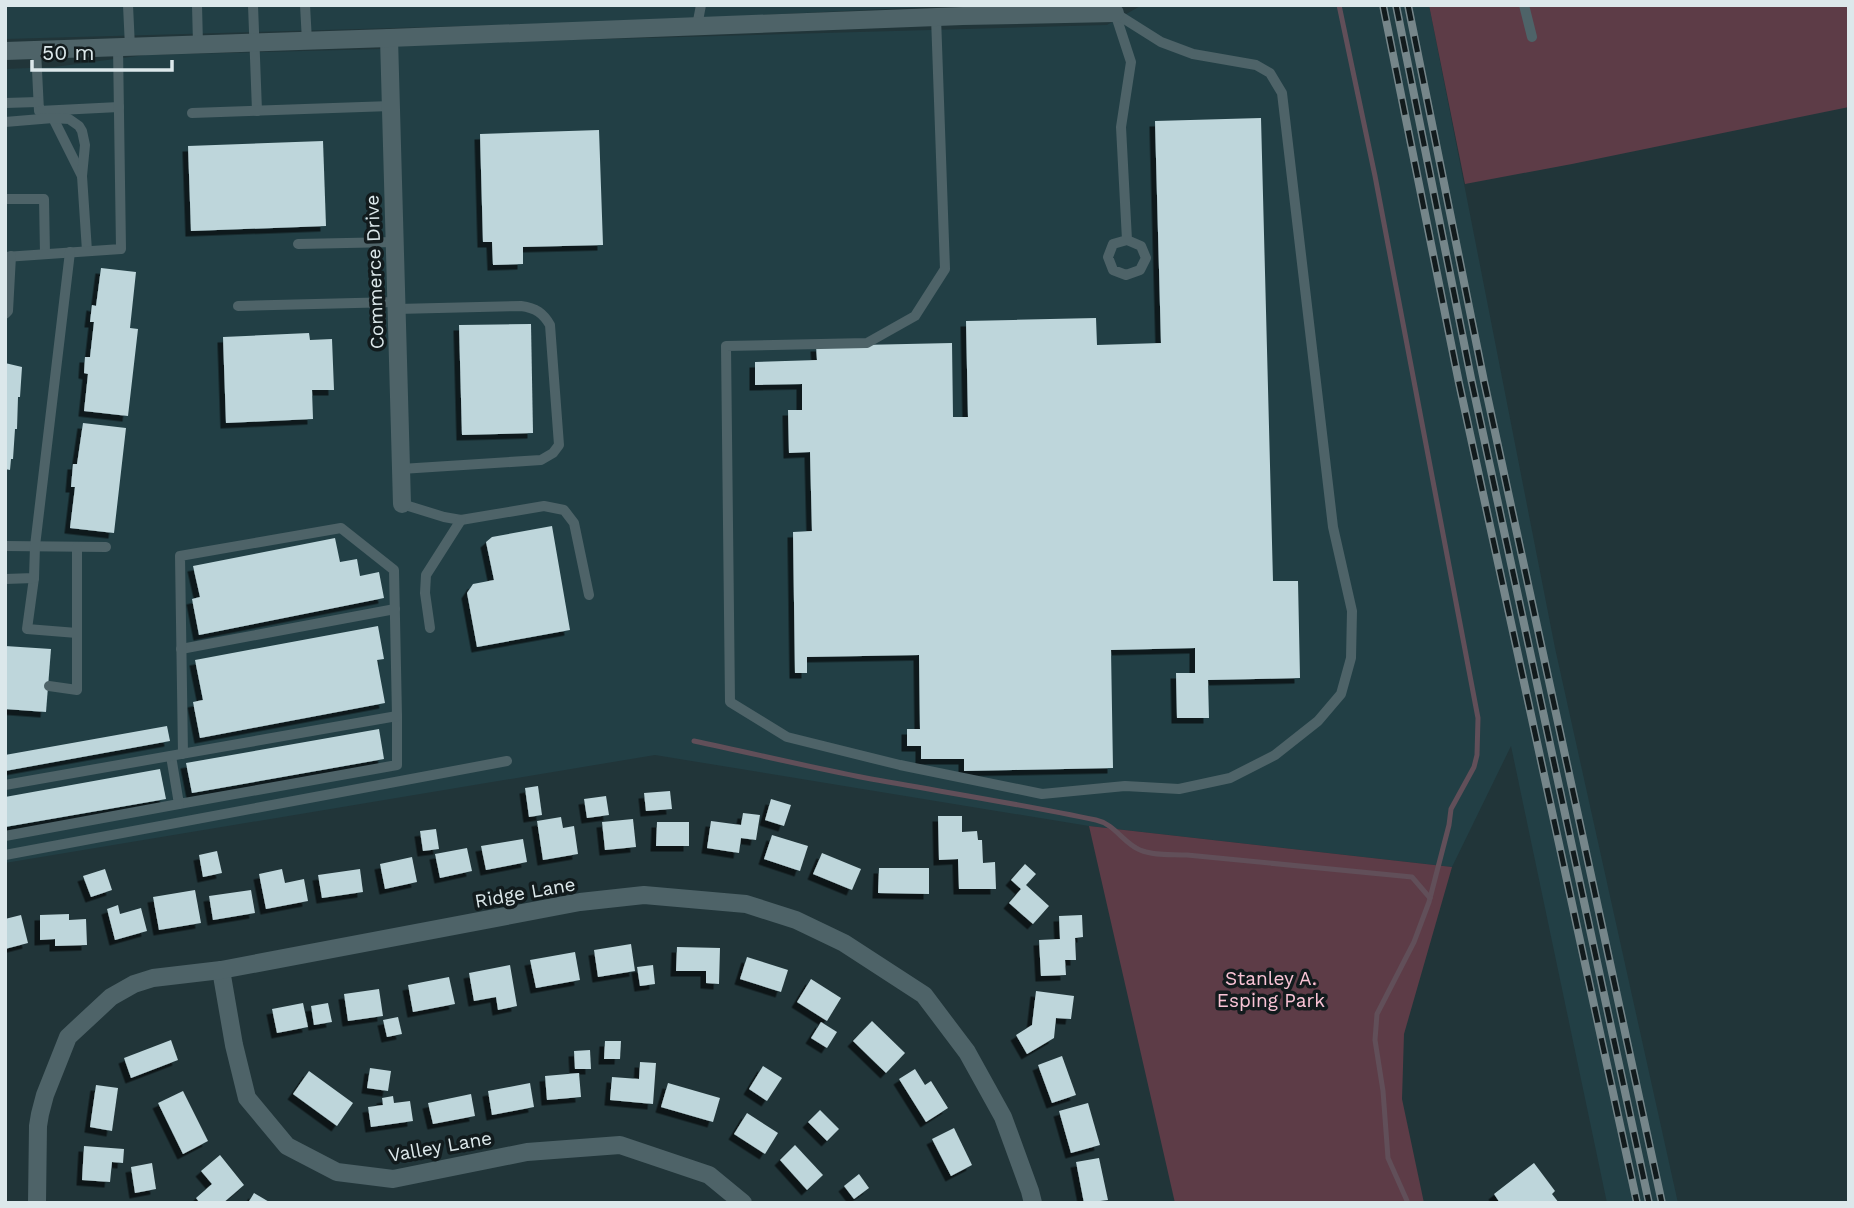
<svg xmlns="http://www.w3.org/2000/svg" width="1854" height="1208" viewBox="0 0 1854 1208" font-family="'Work Sans',sans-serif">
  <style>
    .built { fill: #223f45 }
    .green { fill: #5d3c47 }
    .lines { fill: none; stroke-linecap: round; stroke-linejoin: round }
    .stream { stroke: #614f59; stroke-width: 5 }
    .building { fill: #bed6db; filter: url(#shadow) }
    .service { stroke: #4e6368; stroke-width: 10 }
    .minor { stroke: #4e6368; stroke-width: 18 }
    .rail-casing { stroke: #76868a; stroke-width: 8 }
    .rail { stroke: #121b1d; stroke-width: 5; stroke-dasharray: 16; stroke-linecap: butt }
    .labels { text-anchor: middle; stroke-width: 7; stroke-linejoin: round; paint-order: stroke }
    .street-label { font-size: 19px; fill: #dce8eb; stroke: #121b1d }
    .park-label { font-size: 19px; fill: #fac4d6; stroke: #121b1d }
  </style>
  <defs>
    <filter id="shadow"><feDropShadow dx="-5.5" dy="5.5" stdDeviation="0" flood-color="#0009"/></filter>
  </defs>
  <rect width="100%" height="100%" fill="#213539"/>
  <g class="built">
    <path d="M5 5H970L641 21 5 39Z"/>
    <path d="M1142 5H1429L1555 648 1678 1203H1607L1511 746 1452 867 1089 826 655 755 5 863V69L54 67 145 55 383 49 397 45 1107 25Z"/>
  </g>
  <g class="green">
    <path d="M1429 5H1849V107L1572 164 1465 184Z"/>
    <path d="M1089 826 1452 867 1404 1034 1402 1099 1424 1203H1175Z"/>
  </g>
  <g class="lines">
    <g class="stream">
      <path d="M1339 5 1375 176 1478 718 1477 755 1474 767 1451 809 1449 825 1429 902 1414 942 1377 1014 1375 1040 1383 1091 1388 1158 1408 1203"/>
      <path d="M694 741C751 753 809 767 866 778 943 792 1020 804 1096 820 1115 824 1123 843 1140 850 1154 856 1172 854 1187 855L1412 877 1430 898"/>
    </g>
  </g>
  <g class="building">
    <path d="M1261 118 1273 581H1298L1300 678 1208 680 1209 718H1177L1176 673H1195V648L1111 650 1113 768 964 771V759H921V746H907V729H920L919 655 807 657V673H795L793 532 812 531 810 452 789 453 788 410H802V384L755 385V362L817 360 816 346 952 343 953 417H968L966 321 1096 318 1097 345 1161 343 1155 121Z"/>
    <path d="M599 130 603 245 523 247V264L493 265 492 242H483L480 134Z"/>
    <path d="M323 141 326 226 191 231 188 146Z"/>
    <path d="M101 268 136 272 130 328 138 329 128 416 84 411 88 374 84 373 85 357H90L94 322H90L92 305 96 306Z"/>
    <path d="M531 324 533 433 462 435 459 325Z"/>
    <path d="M309 333 310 340 332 339 334 390H312L313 419 226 423 223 337Z"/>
    <path d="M5 363 22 367 20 397H18L17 429H15L13 459H11L10 470 5 469Z"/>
    <path d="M83 423 126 428 114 533 70 528 75 487H71L73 464H77Z"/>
    <path d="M552 526 570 630 477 647 467 593 473 584 494 580 486 542 492 537Z"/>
    <path d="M335 538 340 562 357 559 360 576 379 572 384 598 199 635 192 599 200 597 193 566Z"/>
    <path d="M378 626 384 659 377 660 385 703 200 738 193 702 203 700 195 660Z"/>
    <path d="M5 646 51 649 46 712 5 709Z"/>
    <path d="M167 726 170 741 5 771V755Z"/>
    <path d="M379 729 384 759 192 793 186 763Z"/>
    <path d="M160 769 166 799 5 827V797Z"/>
    <path d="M538 786 542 815 529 817 525 788Z"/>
    <path d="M670 791 672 809 646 811 644 793Z"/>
    <path d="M606 796 609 815 587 818 584 799Z"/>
    <path d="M771 799 791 805 784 826 765 820Z"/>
    <path d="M743 813 760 815 756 840 741 838 739 853 707 848 711 821 741 825Z"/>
    <path d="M938 816H962V832L977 831 978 840H982L983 863 995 862 996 889H959L958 859 939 860Z"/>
    <path d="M561 817 563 828 574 826 578 854 543 860 537 821Z"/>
    <path d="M633 819 636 847 605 850 602 822Z"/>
    <path d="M657 822H689V846H656Z"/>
    <path d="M436 829 439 849 423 851 420 831Z"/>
    <path d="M772 835 808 846 800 871 764 859Z"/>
    <path d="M523 839 527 862 486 870 481 846Z"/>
    <path d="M467 848 472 871 440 878 435 854Z"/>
    <path d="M217 851 222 873 203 877 199 855Z"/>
    <path d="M822 853 861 869 852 890 813 874Z"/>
    <path d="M412 857 417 882 385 889 380 864Z"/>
    <path d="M1025 864 1036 874 1026 885 1049 906 1033 924 1009 903 1021 889 1011 880Z"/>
    <path d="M879 868H929V894L878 893Z"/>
    <path d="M105 869 112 890 91 897 83 876Z"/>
    <path d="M282 869 285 883 304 879 308 901 266 909 259 874Z"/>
    <path d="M360 869 363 892 322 898 318 875Z"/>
    <path d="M195 890 201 923 159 930 153 897Z"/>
    <path d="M251 890 255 913 213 920 209 896Z"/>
    <path d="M118 905 120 914 141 908 147 931 115 940 107 909Z"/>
    <path d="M69 914V920L86 919 87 945 55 946V939L40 940V915Z"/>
    <path d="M21 915 28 943 5 949V919Z"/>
    <path d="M1082 915 1083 937 1075 938 1076 960H1065L1066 975 1041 976 1039 940 1060 939 1059 916Z"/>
    <path d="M631 944 635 971 598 977 594 950Z"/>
    <path d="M677 947 720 948 719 984 706 983V971H676Z"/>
    <path d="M575 952 580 980 536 988 530 960Z"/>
    <path d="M747 957 788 970 781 992 740 979Z"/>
    <path d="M510 965 517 1006 498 1010 496 997 474 1001 469 973Z"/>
    <path d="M653 965 655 984 640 986 637 967Z"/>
    <path d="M449 977 455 1004 413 1012 408 985Z"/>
    <path d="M811 979 841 998 827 1021 797 1002Z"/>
    <path d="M379 989 383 1016 348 1021 344 994Z"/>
    <path d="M1036 991 1074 996 1071 1019 1056 1018 1054 1038 1027 1054 1016 1035 1032 1025Z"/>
    <path d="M303 1003 308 1027 277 1033 272 1009Z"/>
    <path d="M328 1003 332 1022 314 1025 311 1006Z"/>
    <path d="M398 1017 402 1034 387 1037 383 1020Z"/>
    <path d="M872 1021 905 1053 886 1073 853 1041Z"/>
    <path d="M821 1022 837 1032 827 1048 811 1038Z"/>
    <path d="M171 1040 178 1060 131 1078 124 1058Z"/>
    <path d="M605 1041H621L620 1059H604Z"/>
    <path d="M590 1050 591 1069H575L574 1051Z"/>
    <path d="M1062 1056 1076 1095 1052 1103 1038 1065Z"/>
    <path d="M640 1062 656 1063 653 1104 610 1100 612 1077 639 1079Z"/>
    <path d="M763 1066 782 1078 767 1101 749 1089Z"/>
    <path d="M370 1068 391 1071 388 1091 367 1088Z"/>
    <path d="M915 1069 925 1085 931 1081 948 1108 926 1122 899 1079Z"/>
    <path d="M309 1071 353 1103 337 1126 293 1094Z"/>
    <path d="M579 1073 581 1097 547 1100 545 1076Z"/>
    <path d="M530 1083 534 1107 492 1115 488 1091Z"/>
    <path d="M668 1083 720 1098 713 1122 661 1107Z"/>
    <path d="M96 1085 118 1088 112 1131 90 1127Z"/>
    <path d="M183 1091 208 1141 183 1154 158 1103Z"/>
    <path d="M471 1094 475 1116 433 1124 428 1103Z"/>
    <path d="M393 1096 394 1103 410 1101 413 1121 371 1127 368 1107 383 1105 382 1098Z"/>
    <path d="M1088 1103 1100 1145 1071 1153 1059 1111Z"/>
    <path d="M820 1110 839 1129 827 1141 808 1122Z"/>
    <path d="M747 1113 778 1133 765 1154 734 1134Z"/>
    <path d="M954 1128 972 1165 951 1176 932 1139Z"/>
    <path d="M795 1145 823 1175 807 1190 780 1160Z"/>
    <path d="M84 1146 124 1149 123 1163 112 1162 110 1182 82 1180Z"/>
    <path d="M220 1155 244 1185 223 1203H200L196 1198 212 1184 201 1171Z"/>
    <path d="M1099 1158 1108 1200 1084 1203 1076 1162Z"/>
    <path d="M152 1163 156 1189 135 1193 131 1167Z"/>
    <path d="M1534 1163 1555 1191 1552 1194 1559 1203H1500L1494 1194Z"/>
    <path d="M859 1174 869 1188 854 1199 844 1186Z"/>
    <path d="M254 1193 271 1203H248Z"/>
  </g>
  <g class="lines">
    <g class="service">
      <path d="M128 5 130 47"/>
      <path d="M197 5 198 44"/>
      <path d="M253 5 257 111"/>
      <path d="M305 5 307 41"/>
      <path d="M1524 5 1532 37"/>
      <path d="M1115 13 1131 62 1121 127 1127 240 1113 244 1108 257 1113 270 1126 275 1140 270 1146 258 1141 246 1127 240"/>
      <path d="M936 17 945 269 915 316 867 343 726 346 730 702 787 737 900 765 1042 794 1125 786 1179 789 1230 778 1275 755 1318 721 1341 694 1351 658 1352 611 1333 527 1282 93 1270 73 1256 65 1193 54 1161 42 1115 13"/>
      <path d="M697 26 701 5"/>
      <path d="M36 50 39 111 119 107"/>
      <path d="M5 103 38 102"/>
      <path d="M192 113 391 106"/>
      <path d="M53 118 82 176"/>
      <path d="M5 122 53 118 69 119 79 126 82 131 85 145 82 176 87 251"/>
      <path d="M5 199H44L45 254"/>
      <path d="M298 244 395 242"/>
      <path d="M5 257 121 249 118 47"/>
      <path d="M238 306 396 302"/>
      <path d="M397 309 521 306C536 308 543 313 550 325L559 445 553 453 541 460 401 469"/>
      <path d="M5 314 8 311 11 256"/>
      <path d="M402 504 444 517 461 520 544 506 564 510 574 523 589 595"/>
      <path d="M5 546 106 547"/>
      <path d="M34 578 27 629 77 633"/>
      <path d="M5 579 34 578 35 546 70 252"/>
      <path d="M430 628 425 593 426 575 461 520"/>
      <path d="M181 649 395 609"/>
      <path d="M49 686 77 690V547"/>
      <path d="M171 756 179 804 397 765V716"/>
      <path d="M5 785 397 716 394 570 341 528 180 556 183 754"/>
      <path d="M5 836 179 804"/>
      <path d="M5 855 507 761"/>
    </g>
    <g class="minor">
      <path d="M389 38 402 504"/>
      <path d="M5 51 389 38 963 16 1115 13"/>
      <path d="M221 970 234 1045 247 1098 287 1146 337 1172 393 1179 527 1152 620 1145 709 1175 743 1203"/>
      <path d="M37 1203 38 1126 40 1114 45 1095 68 1037 111 997 134 984 153 978 221 970 580 902 644 895 746 904 796 920 844 943 924 995 967 1052 1003 1117 1030 1191 1033 1203"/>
    </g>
    <g class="rail-casing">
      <g id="rail">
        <path d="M1383 5 1459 383 1637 1203"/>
        <path d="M1396 5 1471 378 1649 1203"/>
        <path d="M1408 5 1484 381 1662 1203"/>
      </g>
    </g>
    <use href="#rail" class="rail"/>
  </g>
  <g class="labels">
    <g class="street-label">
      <text transform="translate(374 272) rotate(-92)" y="7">Commerce Drive</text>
      <text transform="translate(525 892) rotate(-10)" y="7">Ridge Lane</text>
      <text transform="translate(440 1146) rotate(-10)" y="7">Valley Lane</text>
    </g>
    <g class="park-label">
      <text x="1271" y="985">Stanley A.<tspan x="1271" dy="22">Esping Park</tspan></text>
    </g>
  </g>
  <rect width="1854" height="1208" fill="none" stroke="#dce8eb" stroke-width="14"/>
  <path d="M32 60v10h140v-10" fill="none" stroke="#dce8eb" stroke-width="3.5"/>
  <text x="42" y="60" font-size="21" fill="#dce8eb" stroke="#121b1d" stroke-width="5" paint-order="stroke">50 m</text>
</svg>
